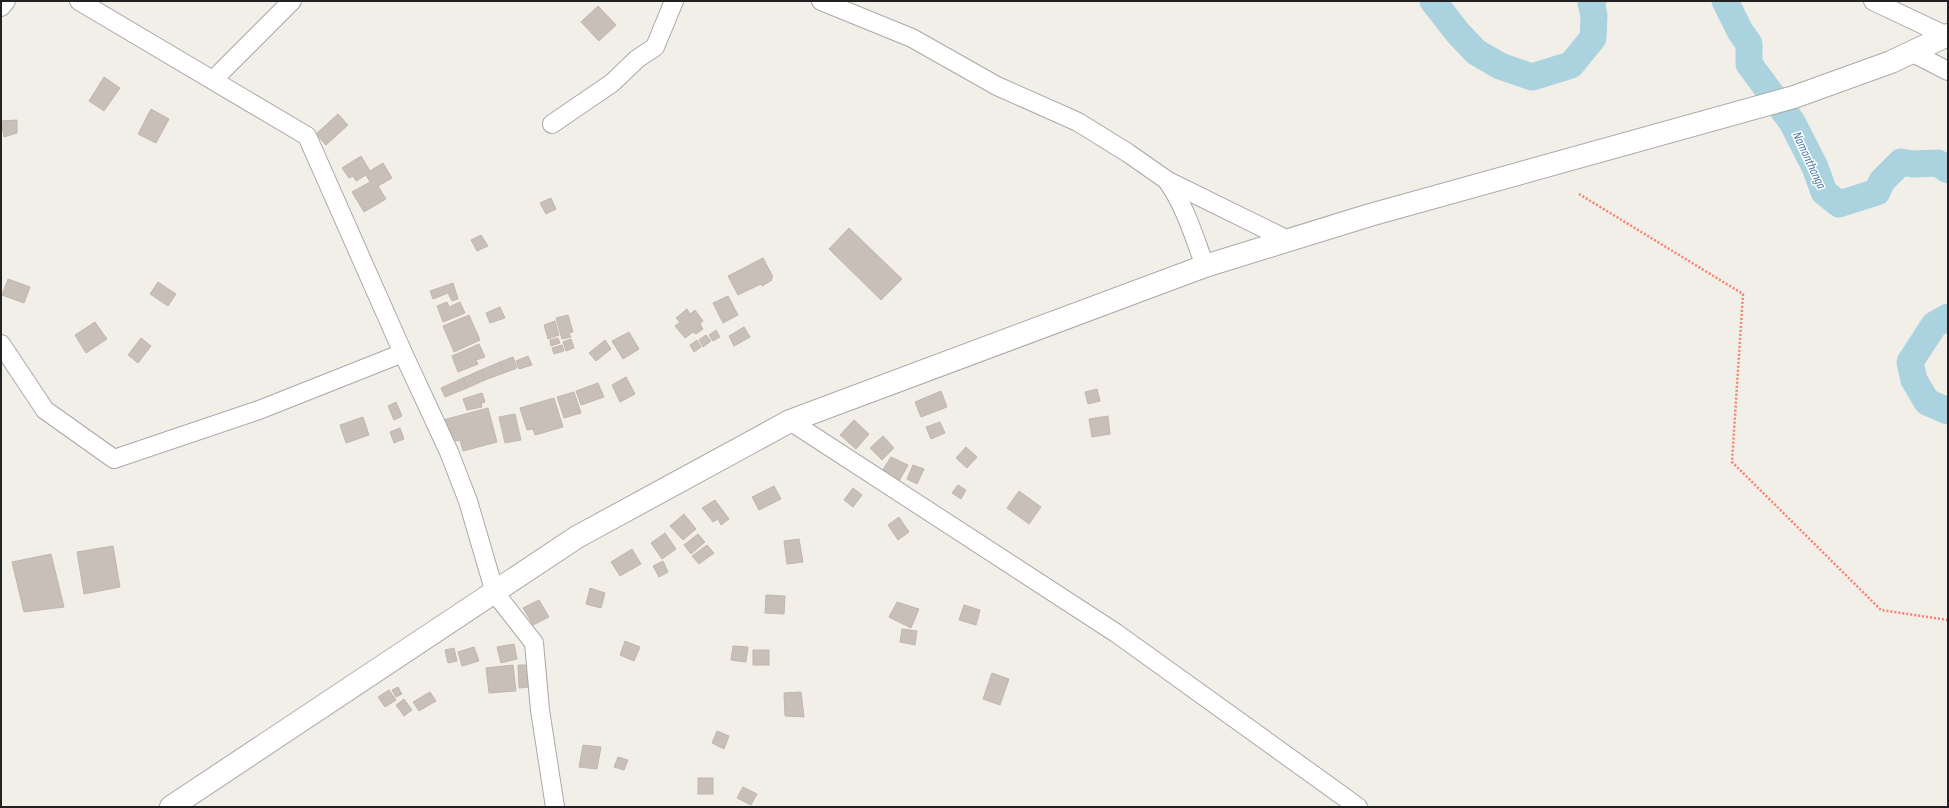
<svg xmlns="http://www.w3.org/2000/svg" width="1949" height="808" viewBox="0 0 1949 808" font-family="'Sofia Sans Condensed',sans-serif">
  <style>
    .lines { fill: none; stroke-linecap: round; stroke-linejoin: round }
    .river { stroke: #aad3df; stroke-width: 27 }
    .building { fill: #c7bfb8; stroke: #c4b6ab }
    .minor-casing { stroke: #a9a9a9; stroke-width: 20 }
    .tertiary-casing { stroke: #a9a9a9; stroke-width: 24 }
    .path { stroke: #fa8072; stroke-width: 2.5; stroke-dasharray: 2 2; stroke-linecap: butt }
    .minor { stroke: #fff; stroke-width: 18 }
    .tertiary { stroke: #fff; stroke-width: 22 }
    .labels { text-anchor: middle; stroke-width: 3; stroke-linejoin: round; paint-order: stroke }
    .water-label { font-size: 13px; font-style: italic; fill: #4a7aab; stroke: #fff }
  </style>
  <rect width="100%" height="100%" fill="#f2efe9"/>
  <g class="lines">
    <g class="river">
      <path d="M1433 1 1458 33 1476 52 1500 66 1532 77 1571 65 1593 38 1594 15 1591 3 1593 1"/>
      <path d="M1725 1 1740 31 1749 44V64L1792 122 1815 167 1824 192 1839 204 1877 192 1882 181 1901 162 1913 164 1938 163 1948 170"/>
      <path d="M1948 317 1934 325 1910 362 1914 380 1927 402 1948 411"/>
    </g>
  </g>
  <g class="building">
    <path d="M598 6 616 25 599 41 581 22Z"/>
    <path d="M104 77 120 88 104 111 89 101Z"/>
    <path d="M151 109 169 119 156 143 138 134Z"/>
    <path d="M338 114 348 125 326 145 316 134Z"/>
    <path d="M17 120V133L4 137 1 121Z"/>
    <path d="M361 156 370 171 383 163 392 178 378 186 386 199 364 212 352 192 370 182 366 175 356 181 353 176 349 178 342 168Z"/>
    <path d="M551 198 556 209 546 214 540 203Z"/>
    <path d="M849 228 902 279 881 300 829 249Z"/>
    <path d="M481 235 488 246 477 251 471 240Z"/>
    <path d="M763 258 773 277 771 278 772 280 762 286 761 284 738 295 728 276Z"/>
    <path d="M8 279 30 287 24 303 2 295Z"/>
    <path d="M158 282 176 294 168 306 150 294Z"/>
    <path d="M453 283 458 299 452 301 448 293 433 299 430 291Z"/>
    <path d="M728 296 738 315 723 323 713 303Z"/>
    <path d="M447 302 449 307 460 302 465 313 443 322 437 306Z"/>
    <path d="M500 307 505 318 490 323 486 313Z"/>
    <path d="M687 309 690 314 695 310 703 321 700 324 703 329 696 334 693 332 685 338 675 326 680 322 676 318Z"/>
    <path d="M469 315 480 340 454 352 443 326Z"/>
    <path d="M568 315 573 332 569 333 571 337 562 339 556 318Z"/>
    <path d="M555 321 559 335 548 339 544 325Z"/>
    <path d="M95 322 107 339 86 353 75 335Z"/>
    <path d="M744 327 750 337 734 346 729 336Z"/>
    <path d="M716 330 720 337 713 341 709 335Z"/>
    <path d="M629 332 639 349 623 359 612 341Z"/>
    <path d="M706 335 711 341 703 347 699 340Z"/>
    <path d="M141 338 151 346 138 363 128 355Z"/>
    <path d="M558 338 560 343 551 346 550 340Z"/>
    <path d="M571 339 574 348 566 351 563 342Z"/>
    <path d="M605 340 611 349 596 361 589 353Z"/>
    <path d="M697 340 701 347 694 352 690 345Z"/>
    <path d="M479 344 485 357 476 360 478 364 458 372 452 356Z"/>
    <path d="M562 345 564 351 554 354 552 348Z"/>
    <path d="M528 356 532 365 519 369 516 361Z"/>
    <path d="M513 357 517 368 504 373 500 362Z"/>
    <path d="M500 362 504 373 485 380 481 370Z"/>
    <path d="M481 370 485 380 467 388 463 378Z"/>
    <path d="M626 377 635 394 620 402 612 385Z"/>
    <path d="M463 378 467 388 445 397 441 388Z"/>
    <path d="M598 383 604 397 581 405 576 391Z"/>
    <path d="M1097 389 1100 401 1088 404 1085 392Z"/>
    <path d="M941 391 947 407 921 417 915 402Z"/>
    <path d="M574 392 581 413 564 418 557 397Z"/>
    <path d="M482 393 485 402 481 403 482 407 467 410 463 399Z"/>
    <path d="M554 398 563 427 535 435 533 429 527 430 520 408Z"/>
    <path d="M396 402 402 416 394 420 388 406Z"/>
    <path d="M488 408 497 442 463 451 460 440 449 442 443 420Z"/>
    <path d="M515 414 521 440 505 443 499 417Z"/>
    <path d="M1108 416 1110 434 1092 437 1089 419Z"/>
    <path d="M363 417 369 435 346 443 340 425Z"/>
    <path d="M854 420 869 434 856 449 840 435Z"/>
    <path d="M940 422 945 433 931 439 926 427Z"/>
    <path d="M400 428 404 439 394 443 390 432Z"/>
    <path d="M883 436 894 448 882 460 870 448Z"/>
    <path d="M966 447 977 457 967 468 956 458Z"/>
    <path d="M891 457 908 465 899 481 882 471Z"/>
    <path d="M913 465 924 469 917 484 907 479Z"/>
    <path d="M958 485 966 490 961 499 952 493Z"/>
    <path d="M774 486 781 499 759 510 752 497Z"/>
    <path d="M853 488 862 495 853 507 844 500Z"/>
    <path d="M1019 491 1041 507 1029 524 1007 508Z"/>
    <path d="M715 500 729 519 721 525 718 519 713 522 702 508Z"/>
    <path d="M684 514 696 529 683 540 670 526Z"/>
    <path d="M899 517 909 532 898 540 888 525Z"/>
    <path d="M665 533 676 549 662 559 651 543Z"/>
    <path d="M698 534 705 542 691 554 684 545Z"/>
    <path d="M799 539 803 562 787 564 784 541Z"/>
    <path d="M707 545 714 553 699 564 692 556Z"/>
    <path d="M113 546 120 587 84 594 77 552Z"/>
    <path d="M632 549 641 564 620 576 611 562Z"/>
    <path d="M51 554 64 607 24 612 12 562Z"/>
    <path d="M663 561 668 572 659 577 653 566Z"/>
    <path d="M590 588 605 593 601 608 586 604Z"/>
    <path d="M766 595 785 596 784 614 765 613Z"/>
    <path d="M539 600 549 617 533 625 523 608Z"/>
    <path d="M897 602 919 609 911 628 889 617Z"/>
    <path d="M964 605 980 610 976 625 959 620Z"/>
    <path d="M902 629 917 631 915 645 900 642Z"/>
    <path d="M625 641 640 647 634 661 620 655Z"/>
    <path d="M514 644 517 659 501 663 497 647Z"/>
    <path d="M733 646 748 647 746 662 731 660Z"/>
    <path d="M474 647 479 661 462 666 458 652Z"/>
    <path d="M454 648 457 661 448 663 445 650Z"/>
    <rect x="753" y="650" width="16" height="15"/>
    <path d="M513 665 516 691 489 693 486 668Z"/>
    <path d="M518 665H528L530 687 519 688Z"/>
    <path d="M992 673 1009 679 1000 705 983 699Z"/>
    <path d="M398 687 402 694 396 697 392 690Z"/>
    <path d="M389 690 396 700 385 707 378 697Z"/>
    <path d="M430 692 436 701 419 711 413 702Z"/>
    <path d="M801 692 804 717 785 716 784 693Z"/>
    <path d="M404 699 412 710 404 716 396 705Z"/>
    <path d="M717 731 729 736 724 749 712 743Z"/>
    <path d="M583 745 601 747 597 769 579 767Z"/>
    <path d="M618 757 628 760 624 770 614 767Z"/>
    <rect x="698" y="778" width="15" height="16"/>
    <path d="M743 787 757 794 751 805 737 798Z"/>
  </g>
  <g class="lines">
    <g class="minor-casing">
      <g id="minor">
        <path d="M79 1 307 136 403 353 449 452 468 501 495 593 534 643 540 710 555 807"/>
        <path d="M821 1 912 38 997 86 1078 122 1128 153 1168 181 1288 240"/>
        <path d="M1873 1 1947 36"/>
        <path d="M1 7 6 1"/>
        <path d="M1913 53 1948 71"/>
        <path d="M213 80 292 1"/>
        <path d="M552 124 612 83 637 59 655 47 674 1"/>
        <path d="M1168 182C1186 208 1194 237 1205 266"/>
        <path d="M1 344 45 410 114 459 259 410 403 353"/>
        <path d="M790 421 1116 633 1358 807"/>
      </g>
    </g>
    <g class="tertiary-casing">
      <path id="tertiary" d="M171 807 577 537 790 421 1205 266 1370 215 1794 97 1891 62 1948 35"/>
    </g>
    <path class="path" d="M1579 194 1743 294 1732 462 1881 610 1948 620"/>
    <use href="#minor" class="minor"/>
    <use href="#tertiary" class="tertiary"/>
  </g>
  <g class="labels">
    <g class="water-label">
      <text transform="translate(1810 160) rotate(65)" y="5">Namanthanga</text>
    </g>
  </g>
  <rect width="1949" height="808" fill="none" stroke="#222222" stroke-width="4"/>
</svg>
